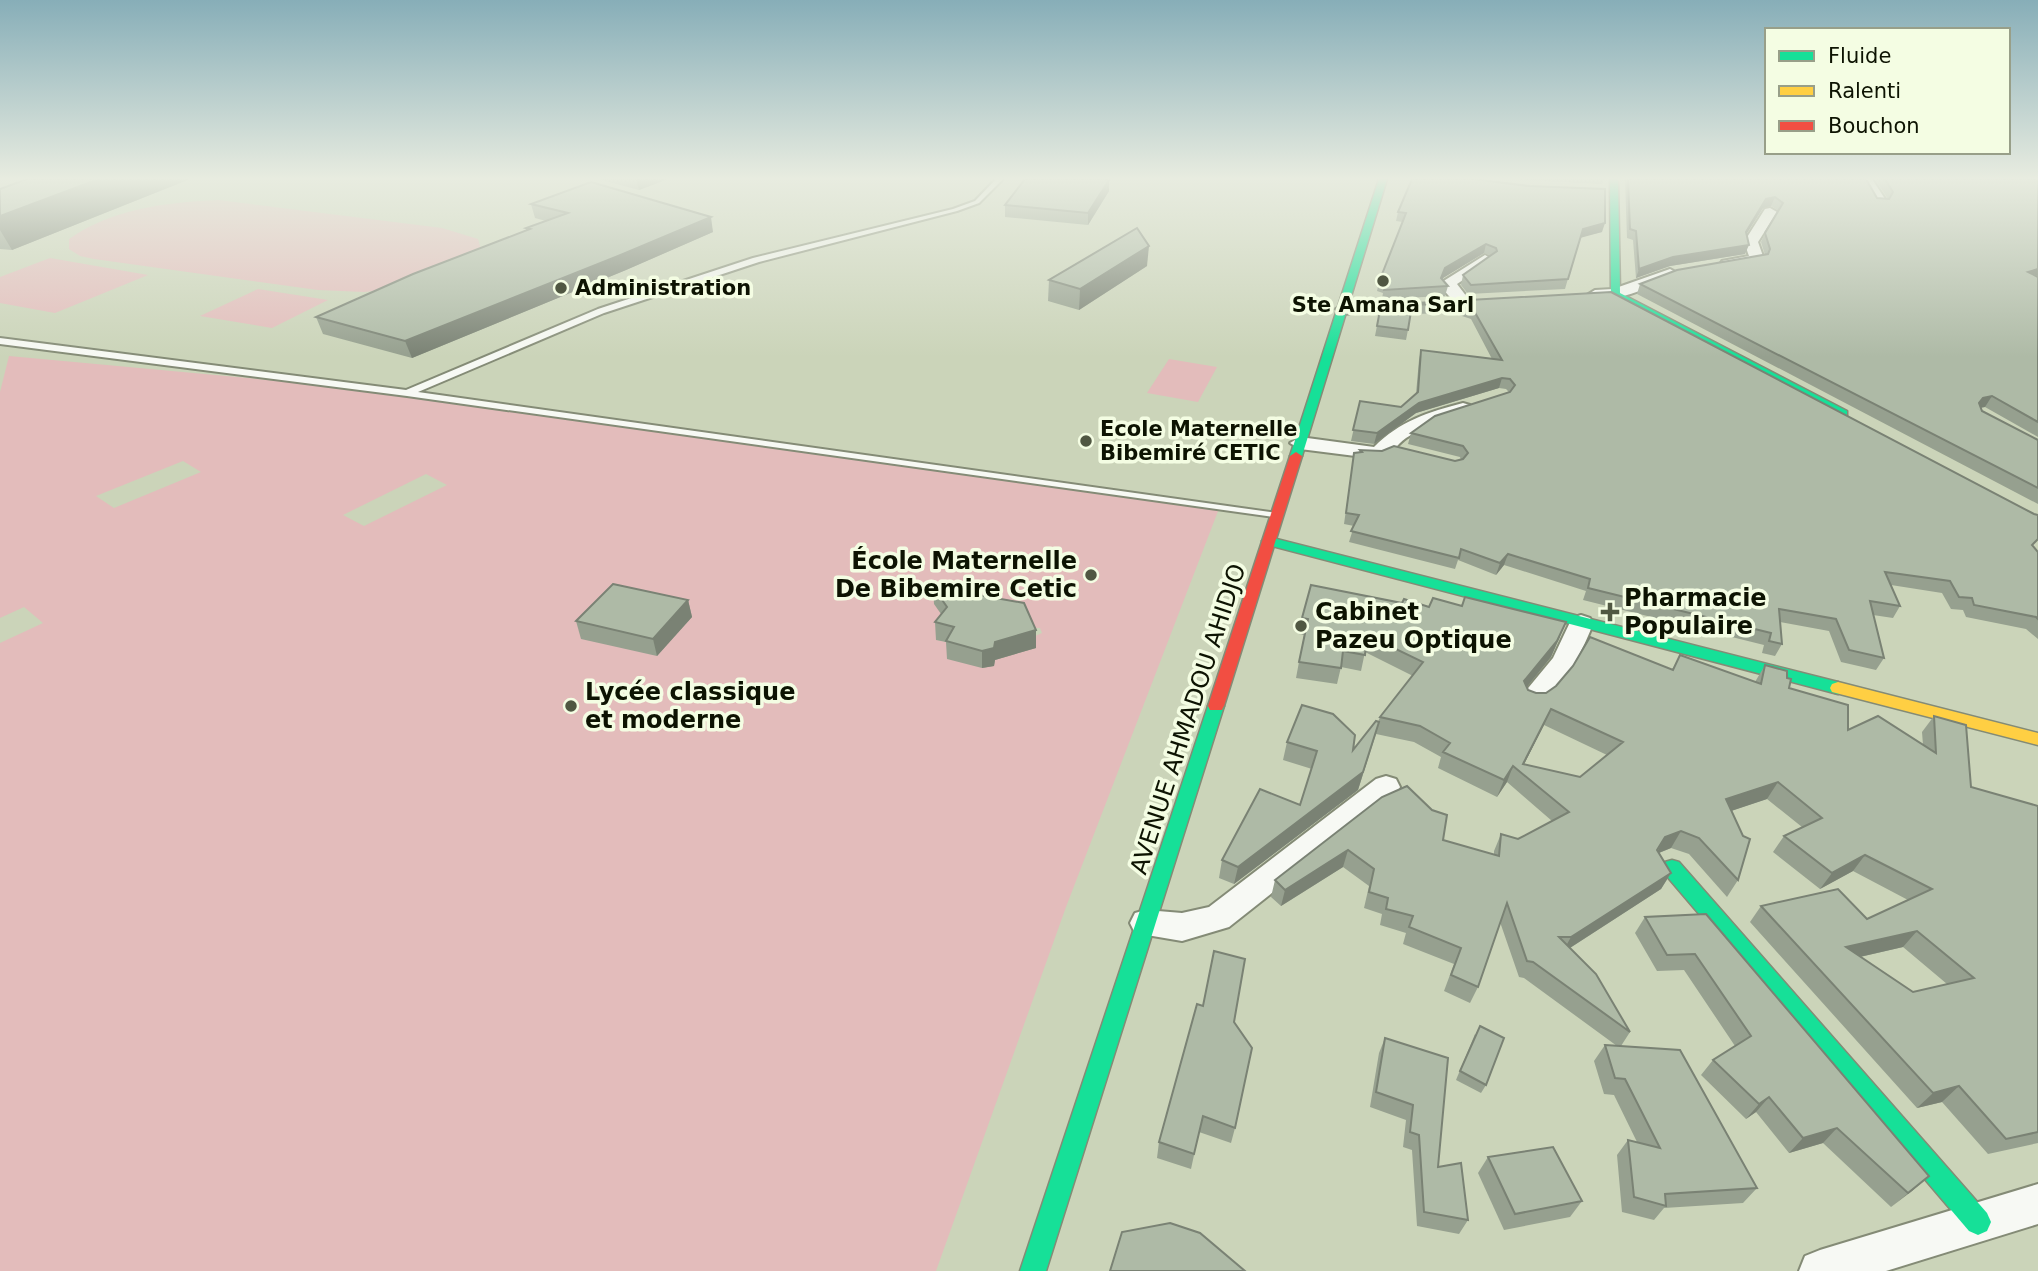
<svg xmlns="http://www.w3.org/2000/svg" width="2038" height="1271" viewBox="0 0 2038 1271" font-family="'DejaVu Sans',sans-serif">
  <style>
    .green { fill: #e3bcbb; fill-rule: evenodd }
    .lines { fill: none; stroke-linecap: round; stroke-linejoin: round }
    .lane-casing { stroke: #848b76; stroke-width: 4 }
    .street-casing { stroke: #848b76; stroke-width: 4 }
    .fast-casing { stroke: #848b76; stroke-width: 3 }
    .slow-casing { stroke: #848b76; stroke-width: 3 }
    .jam-casing { stroke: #848b76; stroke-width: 3 }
    .lane { fill: #f7f9f4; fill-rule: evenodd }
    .street { fill: #f7f9f4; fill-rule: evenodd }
    .fast { fill: #16e098; fill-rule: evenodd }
    .slow { fill: #ffcf43; fill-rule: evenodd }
    .jam { fill: #f24e42; fill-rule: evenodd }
    .wall { fill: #96a08f; fill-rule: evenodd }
    .shaded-wall { fill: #7a8274 }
    .building { fill: #aebaa6; stroke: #7a8274; stroke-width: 2; fill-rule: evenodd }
    .poi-dot { fill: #505742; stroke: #f4fde3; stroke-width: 2.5 }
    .labels { text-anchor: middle; stroke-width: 7; stroke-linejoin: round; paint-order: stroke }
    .far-poi-label { font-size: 21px; font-weight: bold; fill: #0d1302; stroke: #f4fde3; text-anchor: start }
    .poi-label { font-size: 24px; font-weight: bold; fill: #0d1302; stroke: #f4fde3; text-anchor: start }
    .street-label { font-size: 24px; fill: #0d1302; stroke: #f4fde3 }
  </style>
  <rect width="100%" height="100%" fill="#cbd4b9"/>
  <g class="green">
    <path d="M219 200 442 228 478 239 482 253 394 289 364 292 318 290 94 259 80 256 69 249V239C111 209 168 202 219 200Z"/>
    <path d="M50 258 148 275 55 313 0 303V277Z"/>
    <path d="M258 289 328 300 272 328 200 316Z"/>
    <path d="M9 356 409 393 1220 506 1066 907 936 1271H0V643L43 623 24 607 0 618V392ZM183 461 201 472 114 508 96 496ZM426 474 447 485 364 526 343 515ZM948 624 1040 628 1042 633 997 653 937 640Z"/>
    <path d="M1169 359 1217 367 1198 402 1147 393Z"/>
  </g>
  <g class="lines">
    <g class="lane-casing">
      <path id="lane" d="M996 179H1003L979 203 957 211 759 262 604 313 418 392 1277 513 1281 514 1282 516 1281 518 407 396 0 344V338L406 390 598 309 753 258 953 209 975 201Z"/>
    </g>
    <g class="street-casing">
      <g id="street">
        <path d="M1860 179H1872L1887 202 1885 205H1875Z"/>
        <path d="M1770 208 1777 212 1758 242 1764 259 1762 262 1722 267 1720 264 1722 261 1749 256 1744 242 1765 209Z"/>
        <path d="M1485 255 1492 259 1490 262 1457 284 1470 301 1468 304H1456L1441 287 1442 282Z"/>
        <path d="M1670 269 1677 273 1675 276C1656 284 1604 310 1587 295L1595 290 1613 289Z"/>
        <path d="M1412 299 1420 304 1418 307 1344 314 1336 309 1344 304Z"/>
        <path d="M1463 403 1470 405 1472 409 1470 413C1446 419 1426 425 1406 438 1396 445 1391 456 1379 459L1300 449 1290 443 1300 437 1374 447C1400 421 1428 412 1463 403Z"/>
        <path d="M1581 615 1590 618 1593 623C1587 643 1559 697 1540 706 1534 709 1530 707 1524 705L1520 699 1524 693 1553 658 1572 618Z"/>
        <path d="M1386 776 1396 779 1400 787 1396 795 1229 927 1182 941 1135 933 1130 923 1135 913 1146 910 1182 913 1209 907 1376 779Z"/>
        <path d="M2038 1184V1224L1886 1271H1799L1805 1256 1820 1250Z"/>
      </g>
    </g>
    <g class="fast-casing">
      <g id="fast">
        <path d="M1379 179H1387L1302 456 1300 459H1292L1290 456Z"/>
        <path d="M1610 179H1618L1620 293 1847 411V417H1839L1611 296Z"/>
        <path d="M1269 537 1838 682 1846 688 1838 694 1264 544 1262 541Z"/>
        <path d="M1216 700 1222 702 1224 706 1046 1271H1020L1208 706 1210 702Z"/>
        <path d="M1672 860 1679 862 1987 1213 1991 1222 1987 1231 1978 1235 1969 1231 1665 874 1662 868 1665 862Z"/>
      </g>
    </g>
    <g class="slow-casing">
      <path id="slow" d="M1838 682 2038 733V745L1832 692 1830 688 1832 684Z"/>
    </g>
    <g class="jam-casing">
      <path id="jam" d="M1296 452 1302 456 1224 706 1222 710H1210L1208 706 1290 456Z"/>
    </g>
    <use href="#lane" class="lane"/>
    <use href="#street" class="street"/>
    <use href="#fast" class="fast"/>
    <use href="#slow" class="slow"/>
    <use href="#jam" class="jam"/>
  </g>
  <g class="wall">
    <path d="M27 179H190L12 250 0 249V189Z"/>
    <path d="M598 179H668L639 190Z"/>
    <path d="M1508 179H1604L1602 184Z"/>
    <path d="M1625 179H1866L1877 198 1888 199 1875 179H2038V437L1985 407 1981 408 1982 411 2038 440V504L1637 294 1640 284 1765 255 1761 242 1765 233 1779 211 1771 206 1763 208 1746 234 1745 254 1670 266 1636 278 1633 240 1627 238Z"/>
    <path d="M1109 180V191L1088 225 1005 217V205Z"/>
    <path d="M531 204 713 232 626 270 412 358 323 334 316 317 527 230 526 228 546 221 535 218Z"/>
    <path d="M1398 212 1602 232 1580 237 1565 289 1468 294 1461 285 1463 275 1491 256 1484 253 1443 278 1442 279 1448 286 1445 296 1382 299 1383 293 1377 291 1379 282 1403 222 1396 221Z"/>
    <path d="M1147 266 1079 310 1048 301 1049 280Z"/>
    <path d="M1611 292 2034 514 2033 547 2038 552V639L2026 629 1966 617 1963 610 1951 609 1942 593 1891 585 1900 606 1893 618 1873 615 1884 658 1876 670 1841 662 1829 631 1780 622 1782 644 1775 656 1762 653 1764 645 1583 600 1586 591 1504 565 1496 575 1458 560 1455 569 1349 542 1354 526 1344 524 1354 453H1359L1360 450 1455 461 1461 460 1460 457 1408 444 1411 433 1509 392 1506 389 1499 388 1416 413 1374 444 1351 441 1360 401 1401 407 1416 394 1419 360 1421 350 1492 359 1471 319 1453 313 1411 314 1406 340 1375 336 1381 305Z"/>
    <path d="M933 587 1036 648 995 660 994 666 982 668 947 659 946 642 936 640 935 622 941 614 934 604Z"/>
    <path d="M688 600 692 617 657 656 581 639 576 621Z"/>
    <path d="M1402 603 1429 607 1560 637 1551 657 1527 687 1528 690 1536 693H1546L1672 670 1680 655 1755 682 1765 665 1789 688 1848 730 1923 745 1922 732 1934 716 1971 787 2038 806V1143L1988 1154 1942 1102 1917 1108 1750 922 1761 906 1867 919 1908 900 1853 871 1820 889 1773 852 1784 836 1802 827 1767 799 1731 811 1738 880 1727 897 1689 854 1671 848 1659 853 1671 873 1661 889 1570 948 1630 1032 1621 1046 1757 1188 1743 1203 1664 1208 1654 1220 1622 1212 1617 1155 1628 1140 1637 1142 1614 1095 1604 1094 1594 1061 1605 1045 1617 1046 1524 978 1519 977 1500 922 1478 987 1470 1003 1444 991 1454 964 1403 944 1406 933 1380 925 1382 914 1364 908 1369 886 1343 867 1281 906 1271 897 1275 880 1382 797 1443 840 1494 855V851L1501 834 1518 839 1552 821 1507 782 1497 797 1438 768 1441 757 1414 742 1376 734 1358 790 1234 884 1219 878 1222 860 1300 805 1312 769 1283 760 1287 742 1353 750 1378 722 1380 717 1413 676 1365 652 1361 671 1341 667 1337 684 1296 678 1304 635 1299 634 1302 618ZM1544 725 1607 755 1580 777 1524 764ZM1903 947 1947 984 1913 992 1860 957Z"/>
    <path d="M1706 914 1929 1176 1891 1207 1823 1143 1789 1153 1756 1112 1746 1119 1701 1075 1713 1060 1735 1046 1684 970 1657 971 1635 933 1645 917Z"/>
    <path d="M1234 1022 1235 1128 1231 1143 1199 1132 1191 1169 1157 1158 1159 1142Z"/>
    <path d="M1475 1034 1486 1085 1481 1093 1456 1080Z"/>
    <path d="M1385 1038 1438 1167 1468 1220 1459 1234 1417 1226 1412 1150 1403 1147 1406 1120 1370 1107 1379 1053Z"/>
    <path d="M1488 1157 1582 1201 1570 1217 1504 1230 1478 1173Z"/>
  </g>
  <g class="shaded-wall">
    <path d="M99 179H190L12 250 0 230V216Z"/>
    <path d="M636 179H668L639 190Z"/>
    <path d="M1109 180V191L1088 225V213Z"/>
    <path d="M1775 197 1771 206 1763 208 1742 241 1746 232 1766 199Z"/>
    <path d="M711 217 713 232 626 270 412 358 405 341Z"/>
    <path d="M1605 223 1602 232 1580 238 1583 229Z"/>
    <path d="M1486 244 1484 253 1443 278 1438 287 1441 278 1445 268Z"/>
    <path d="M1749 245 1745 254 1670 266 1636 278 1639 269 1673 257Z"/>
    <path d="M1149 246 1147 266 1079 310 1080 289Z"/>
    <path d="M2038 269V276L2028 272Z"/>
    <path d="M1502 378 1499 388 1416 413 1374 444 1377 433 1419 403Z"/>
    <path d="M1992 396 1985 407 1976 408 1983 398Z"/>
    <path d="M1508 554 1504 565 1496 575 1500 563Z"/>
    <path d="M688 600 692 617 657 656 653 639Z"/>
    <path d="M1566 622 1551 657 1518 698 1524 681Z"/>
    <path d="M1036 630V648L995 660 994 666 982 668V651L995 642Z"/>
    <path d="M1551 709 1544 725 1520 772 1523 764Z"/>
    <path d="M1379 722 1358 790 1234 884 1238 867 1363 772Z"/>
    <path d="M1513 766 1507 782 1497 797 1504 780Z"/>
    <path d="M1778 782 1767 799 1716 816 1726 799Z"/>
    <path d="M1681 831 1671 848 1656 854 1665 837Z"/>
    <path d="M1348 850 1343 867 1281 906 1285 890Z"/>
    <path d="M1865 855 1853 871 1820 889 1832 873Z"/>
    <path d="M1671 873 1661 889 1562 953 1571 937Z"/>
    <path d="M1917 931 1903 947 1833 963 1846 947Z"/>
    <path d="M1959 1086 1942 1102 1917 1108 1933 1093Z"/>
    <path d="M1769 1097 1756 1112 1746 1119 1759 1104Z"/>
    <path d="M1837 1128 1823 1143 1789 1153 1803 1138Z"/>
    <path d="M1929 1176 1912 1191 1891 1207 1908 1193Z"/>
  </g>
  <g class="building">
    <path d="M27 179H99L0 216V189Z"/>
    <path d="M1025 179H1101L1109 180 1088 213 1005 205Z"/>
    <path d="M1412 179H1473L1529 186 1605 189V223L1583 229 1568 279 1471 285 1463 275 1497 251 1496 248 1486 244 1445 268 1441 278 1448 286 1384 290 1385 283 1379 282 1406 213 1398 212Z"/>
    <path d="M1628 179H1866L1877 198 1889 199 1893 192 1885 179H2038V269L2028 272 2038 277V422L1992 396 1983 398 1979 403 1982 411 2038 440V488L1640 284 1677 270 1768 254 1770 249 1765 233 1783 203 1775 197 1766 199 1746 232 1749 245 1673 257 1639 269 1636 231 1630 229Z"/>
    <path d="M591 182 711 217 623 254 405 341 316 317 413 274 530 229 526 228 568 213 531 204Z"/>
    <path d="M1137 228 1149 246 1080 289 1049 280Z"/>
    <path d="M1611 292 2034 514 2038 515V539L2032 545 2038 552V619L2036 617 1974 605 1972 598 1959 597 1950 581 1885 572 1900 606 1870 601 1884 658 1849 650 1836 619 1779 609 1782 644 1769 641 1771 633 1588 588 1590 579 1508 554 1500 563 1461 549 1459 558 1351 531 1359 515 1346 513 1354 453 1362 452 1360 450 1382 451 1394 446 1455 461 1463 459 1468 453 1463 446 1411 433 1435 416 1510 392 1515 385 1510 379 1502 378 1419 403 1377 433 1353 430 1360 401 1401 407 1418 392 1421 350 1502 360 1473 309 1455 303 1412 305 1408 330 1377 326 1381 305Z"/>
    <path d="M613 584 688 600 653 639 576 621Z"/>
    <path d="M1311 585 1402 603 1404 599 1429 607 1433 598 1462 606 1465 597 1566 622 1557 641 1524 681 1528 690 1536 693H1546L1556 686 1573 666 1590 637 1673 670 1680 655 1761 684 1765 665 1787 671V678L1791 679 1789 688 1848 705V730L1878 716 1936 753 1934 716 1966 725 1971 787 2038 806V1132L2006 1139 1959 1086 1933 1093 1761 906 1838 889 1867 919 1932 889 1865 855 1832 873 1784 836 1822 818 1778 782 1726 799 1743 836 1750 839 1738 880 1699 838 1681 831 1665 837 1657 850 1671 873 1571 937H1559L1596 974 1630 1032 1533 962 1527 961 1507 903 1478 987 1451 975 1461 948 1409 927 1413 916 1386 909 1388 898 1369 892 1374 869 1348 850 1285 890 1275 880 1382 797 1407 786 1432 810 1447 815 1443 840 1499 856 1501 834 1518 839 1569 812 1513 766 1504 780 1443 752 1450 743 1420 726 1380 717 1423 662 1367 635 1365 655 1343 651 1341 668 1299 662 1308 619 1302 618ZM1551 709 1623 742 1580 777 1523 764ZM1917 931 1974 978 1913 992 1846 947Z"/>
    <path d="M933 587 1024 603 1036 630 995 642 994 648 982 651 946 641 954 627 935 622 947 607Z"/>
    <path d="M1302 705 1333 714 1355 735 1353 750 1376 721 1379 722 1363 772 1238 867 1222 860 1260 789 1300 805 1317 751 1287 742Z"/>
    <path d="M1706 914 1929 1176 1908 1193 1837 1128 1803 1138 1769 1097 1759 1104 1713 1060 1751 1036 1695 954 1667 955 1645 917Z"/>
    <path d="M1214 951 1245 959 1234 1022 1252 1048 1235 1128 1203 1116 1194 1154 1159 1142 1197 1004 1203 1006Z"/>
    <path d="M1480 1026 1504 1038 1486 1085 1460 1071Z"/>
    <path d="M1385 1038 1448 1058 1438 1167 1461 1163 1468 1220 1424 1212 1419 1135 1410 1132 1413 1105 1376 1092Z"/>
    <path d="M1605 1045 1680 1050 1757 1188 1665 1194 1666 1206 1634 1197 1628 1140 1660 1148 1625 1079 1615 1078Z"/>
    <path d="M1553 1147 1582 1201 1515 1214 1488 1157Z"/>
    <path d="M1170 1223 1200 1233 1245 1271H1110L1122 1232Z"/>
  </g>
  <linearGradient id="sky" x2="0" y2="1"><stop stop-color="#87aeb8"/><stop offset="0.5" stop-color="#e8ece0"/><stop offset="1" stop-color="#e8ece0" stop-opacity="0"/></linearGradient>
  <rect width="2038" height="357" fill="url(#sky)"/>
  <g class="poi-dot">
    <circle cx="1383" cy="281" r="7"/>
    <circle cx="561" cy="288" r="7"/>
    <circle cx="1086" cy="441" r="7"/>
    <circle cx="1091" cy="575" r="7"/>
    <path d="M1606.5 601.5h7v7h7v7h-7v7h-7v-7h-7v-7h7z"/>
    <circle cx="1301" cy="626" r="7"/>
    <circle cx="571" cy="706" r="7"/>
  </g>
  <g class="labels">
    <g class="far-poi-label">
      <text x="575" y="295">Administration</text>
      <text x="1383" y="312" text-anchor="middle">Ste Amana Sarl</text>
      <text x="1100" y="436">Ecole Maternelle<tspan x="1100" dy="24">Bibemiré CETIC</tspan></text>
    </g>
    <g class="poi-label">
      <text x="1077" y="569" text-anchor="end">École Maternelle<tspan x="1077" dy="28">De Bibemire Cetic</tspan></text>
      <text x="1624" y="606">Pharmacie<tspan x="1624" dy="28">Populaire</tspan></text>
      <text x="1315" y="620">Cabinet<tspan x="1315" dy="28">Pazeu Optique</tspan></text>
      <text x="585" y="700">Lycée classique<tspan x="585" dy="28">et moderne</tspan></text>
    </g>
    <g class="street-label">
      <text transform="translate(1188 719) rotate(-72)" y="8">AVENUE AHMADOU AHIDJO</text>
    </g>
  </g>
  <rect x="1765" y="28" width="245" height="126" fill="#f4fde3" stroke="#989f89" stroke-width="2"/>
  <rect x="1779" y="51" width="35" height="10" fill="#16e098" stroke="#989f89" stroke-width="2"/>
  <text x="1828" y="63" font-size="21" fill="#0d1302">Fluide</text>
  <rect x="1779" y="86" width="35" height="10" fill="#ffcf43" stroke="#989f89" stroke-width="2"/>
  <text x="1828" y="98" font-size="21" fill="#0d1302">Ralenti</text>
  <rect x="1779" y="121" width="35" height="10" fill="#f24e42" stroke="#989f89" stroke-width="2"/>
  <text x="1828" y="133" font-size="21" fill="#0d1302">Bouchon</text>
</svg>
